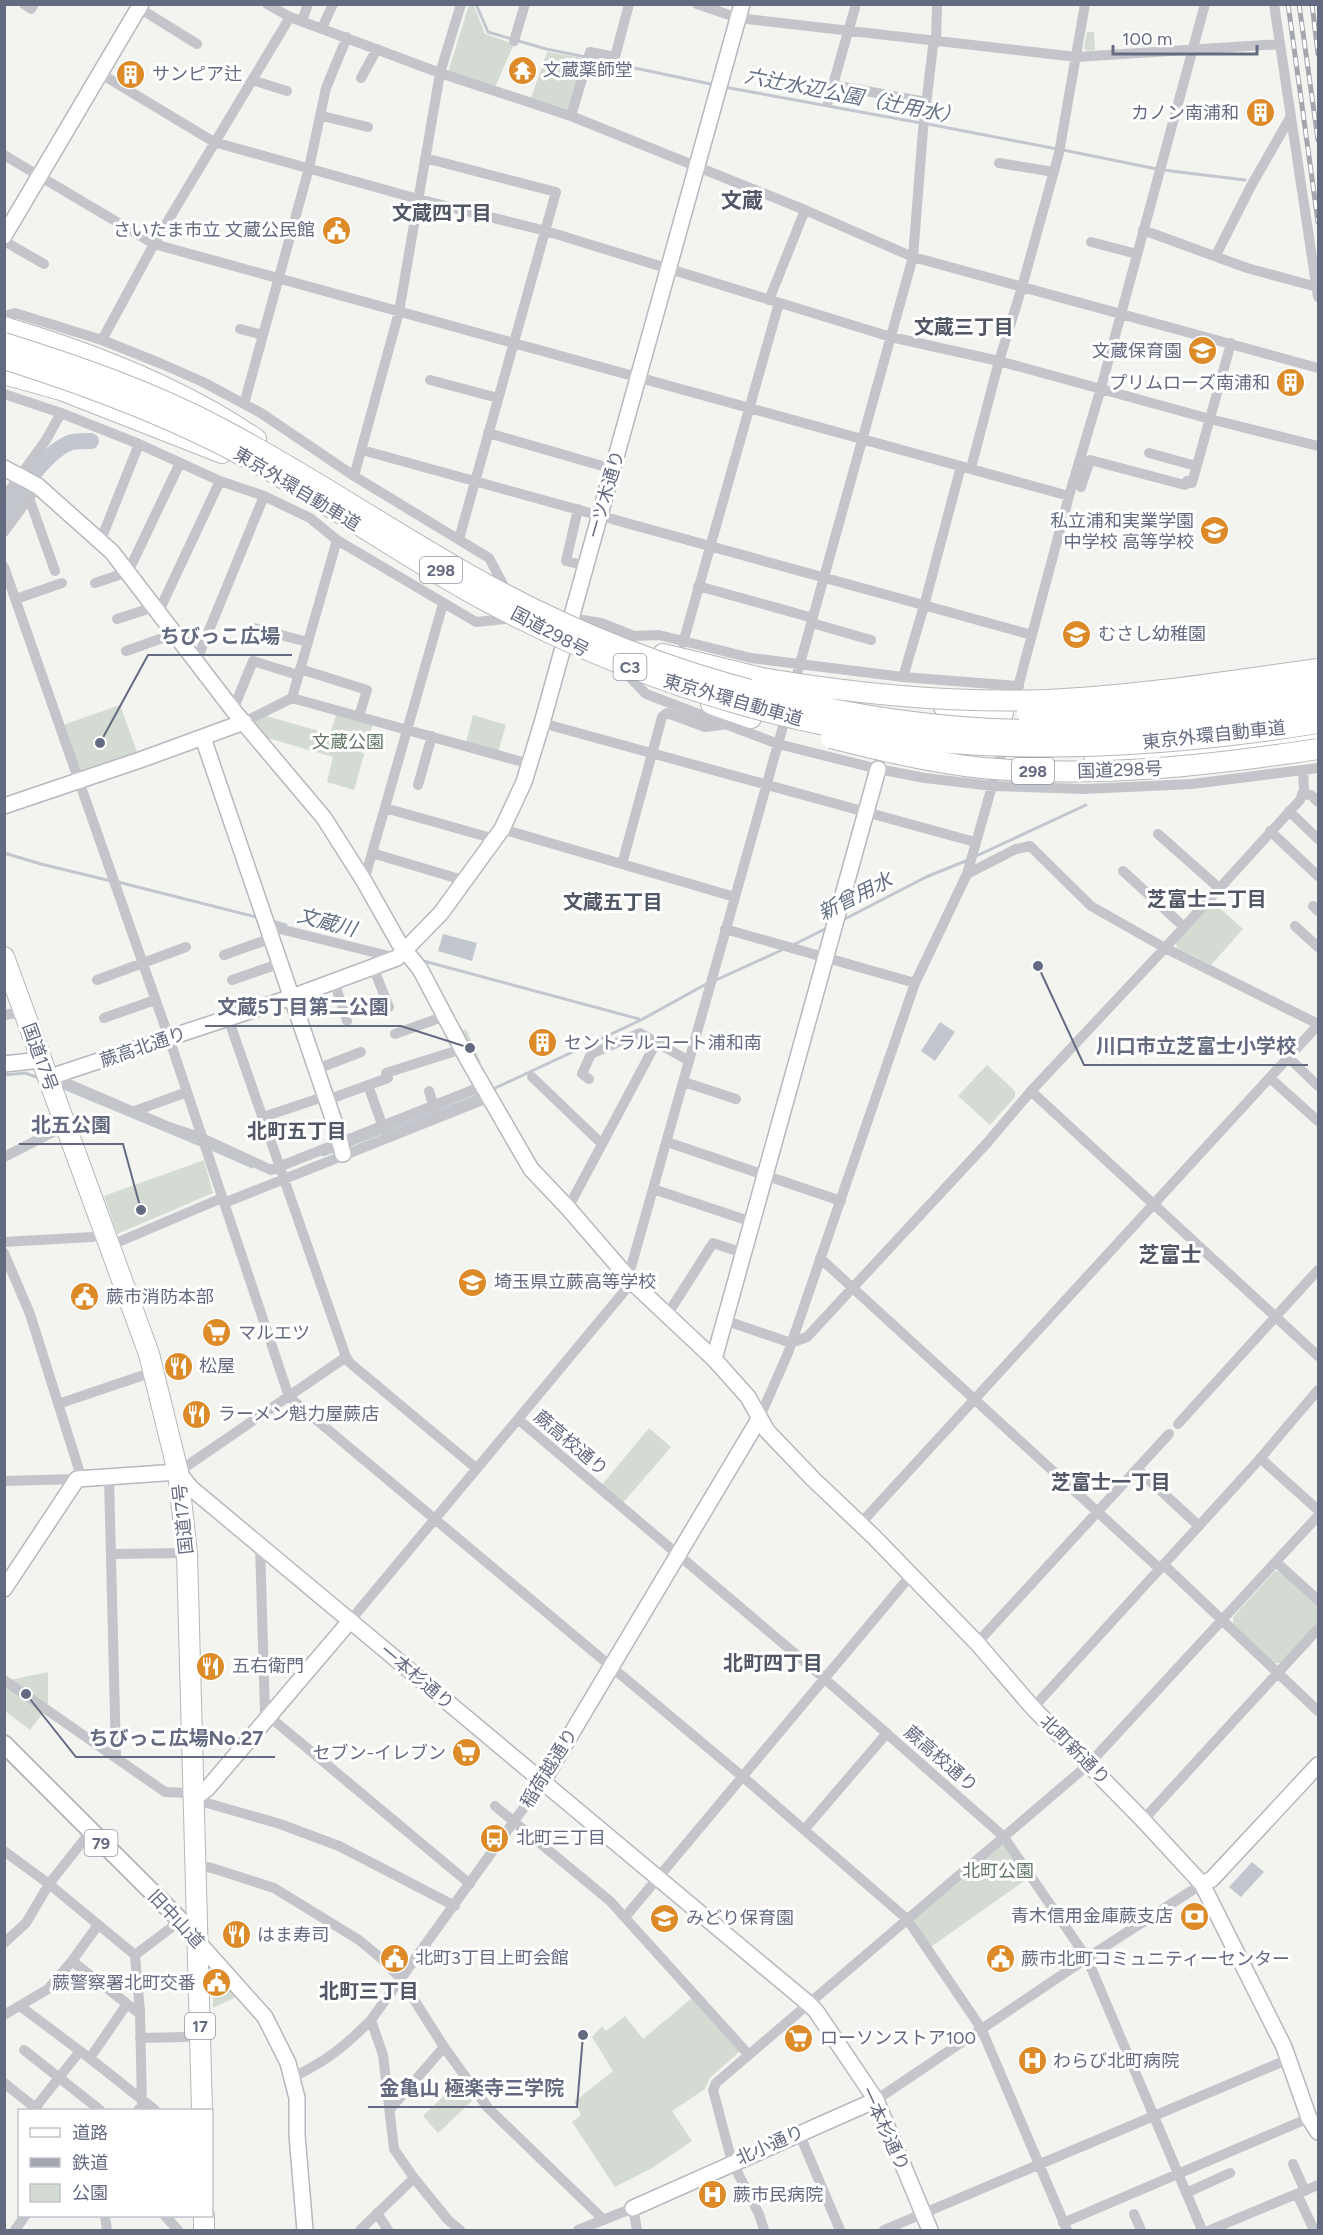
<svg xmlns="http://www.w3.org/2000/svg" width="1323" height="2235" font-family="Figtree,'Noto Sans JP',sans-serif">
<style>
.green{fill:#d3dbd2}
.water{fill:#c2c7cf}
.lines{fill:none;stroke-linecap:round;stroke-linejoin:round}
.stream{stroke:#c2c7cf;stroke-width:3}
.river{stroke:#c2c7cf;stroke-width:16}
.secondary-casing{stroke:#b6b8be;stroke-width:18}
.primary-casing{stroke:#b7b8bd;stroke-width:20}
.highway-casing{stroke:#b6b7bb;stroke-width:22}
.street{stroke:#c4c5ca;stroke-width:10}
.secondary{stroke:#fff;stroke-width:15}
.primary{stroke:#fff;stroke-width:16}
.highway{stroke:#fff;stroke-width:20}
.rail-casing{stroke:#a4a6ae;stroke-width:5}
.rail{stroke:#fff;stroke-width:3;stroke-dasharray:9;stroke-linecap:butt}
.highway-bridge-casing{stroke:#b6b7bb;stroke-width:22;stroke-linecap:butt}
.highway-bridge{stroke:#fff;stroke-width:20}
.labels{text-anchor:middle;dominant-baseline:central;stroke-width:6;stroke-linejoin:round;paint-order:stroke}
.shield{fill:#fff;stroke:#9297a6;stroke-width:1.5}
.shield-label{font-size:16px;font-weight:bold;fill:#646b80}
.poi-label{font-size:18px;fill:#646b80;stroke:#fff;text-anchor:start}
.street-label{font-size:18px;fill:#646b80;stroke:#fff}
.park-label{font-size:18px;fill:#637865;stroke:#fff}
.water-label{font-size:20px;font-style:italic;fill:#657285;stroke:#fff}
.neighbourhood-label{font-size:20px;font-weight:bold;fill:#525766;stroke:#fff}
.quarter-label{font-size:21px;font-weight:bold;fill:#525766;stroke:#fff}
.leader{fill:none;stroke:#646b80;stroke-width:2}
.callout-dot{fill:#646b80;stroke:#fff;stroke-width:2}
.callout-label{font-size:20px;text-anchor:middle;font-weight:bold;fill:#646b80;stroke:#fff;stroke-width:6;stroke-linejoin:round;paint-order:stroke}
</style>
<rect width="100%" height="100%" fill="#f3f4f0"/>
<path class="green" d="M469,5L474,6L485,34L514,44L495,87L448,72Z
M1087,32H1094L1095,50L1087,51L1084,48Z
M547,52L588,59L570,110L531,98Z
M120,705L140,760L80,782L60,726Z
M337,712L373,723L354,790L327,782L333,757L264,737L253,725L255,722L266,716L330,734Z
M473,715L506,725L497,755L465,746Z
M1213,902L1243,929L1211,965L1177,948L1176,941Z
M466,1029L481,1063L475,1066L458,1033Z
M987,1065L1015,1091V1097L990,1125L958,1096Z
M204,1160L213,1193L117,1234L104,1196Z
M649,1428L671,1447L622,1504L601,1486Z
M1275,1571L1284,1572L1318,1603V1623L1283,1663H1274L1233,1625V1617Z
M48,1672V1706L30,1730L5,1711V1681Z
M1003,1836L1031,1876L928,1949L907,1919Z
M1067,1946L1074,1956L1056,1968L1049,1958Z
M230,1985L236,1997L213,2008V1993Z
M692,1998L740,2051L710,2078L705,2089L672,2111L692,2141L652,2168L615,2187L572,2122L581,2115L574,2102L613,2071L592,2037L602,2026L606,2031L625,2016L643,2039Z
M462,2078L476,2097L438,2133L423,2116Z"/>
<path class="water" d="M443,934L477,943L472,961L438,951Z
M940,1022L955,1032L935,1061L921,1051Z
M1252,1862L1264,1872L1241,1897L1229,1887Z"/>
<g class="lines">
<path class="stream" d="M476,4L488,32L546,49L586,57
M592,59L715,85
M724,87L921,123
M928,124L1057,149
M1063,150L1157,169
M1163,170L1245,180
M4,853L41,864L111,881
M974,857L1086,805
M118,882L260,918
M272,921L286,925
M841,921L926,877L968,860
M793,945L827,928
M420,960L639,1019
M714,981L784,949
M4,1075L25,1073L39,1078
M59,1086L203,1146
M491,1090L641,1020L708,983
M387,1131L482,1094
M345,1147L381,1133
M209,1148L252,1167
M323,1155L336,1150"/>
<path class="river" d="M4,517C20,494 44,451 72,442C77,441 85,441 91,441"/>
<defs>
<path id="secondary" d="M4,236L141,4
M4,468L38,486L112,552L233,710L324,818L364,881L399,943L420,969L468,1060L531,1169L568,1208L632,1282L714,1359L748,1397L767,1431L813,1479L874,1537L977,1643L1033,1708L1143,1820L1202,1884L1284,2047L1309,2118L1318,2132
M203,738L336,1127L343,1154
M4,806L140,760L244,722
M4,1064L41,1060
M48,1075H56L292,997L397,958L441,913L502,829L524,782L542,723L742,4
M714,1359L878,769
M4,1589L77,1479L178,1472L191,1488L809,2004L816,2011L876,2100L930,2230
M543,1781L759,1419
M193,1799L207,1789L350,1621
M1202,1884L1212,1879L1318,1765
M198,1942L265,2017L288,2063L297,2098V2135L305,2230
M633,2208L876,2100"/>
<path id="primary" d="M4,1744L184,1924L198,1942"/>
<path id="highway" d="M4,327C92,353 180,387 256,439
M4,374L61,390L222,453
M663,654L762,678
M711,704L751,718
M944,707L1003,713
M1094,761L1226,749L1318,731
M4,957L149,1354L178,1472L187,1553L202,2110
M204,2216V2230"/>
</defs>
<use href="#secondary" class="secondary-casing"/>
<use href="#primary" class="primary-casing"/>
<use href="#highway" class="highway-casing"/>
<path class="street" d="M24,4L31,9L34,4
M267,4L290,17L440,73L571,116L805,210L913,257L1318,368
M697,4L738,18L1076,57L1280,44
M1274,4L1318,297
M139,8L197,44
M302,21L308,4
M322,28L333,4
M514,41L525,4
M101,74L214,142L418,199L546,231L891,337L999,361L1210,419L1318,446
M361,78L377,49
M252,80L287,91
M833,85L926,102
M828,102L856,4
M322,116L368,127
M571,116L590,52L615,57L629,4
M4,155L154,244L1069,496
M425,158L556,192L459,539
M999,163L1054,172
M1143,230L1247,268L1317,287
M4,241L44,264
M1091,242L1137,254
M1216,255L1251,186L1291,116
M769,300L805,210
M4,316L15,313L102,340L162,364L203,382L261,413L354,476L489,558L504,586
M240,329L263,335
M102,340L154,244L290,17
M430,380L498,398
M4,394L61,413L139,444L220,481L264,496L310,518L337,540L476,622L515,618
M244,404L309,168L326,88L347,37
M488,433L613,469
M362,450L1032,635
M1149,453L1196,466
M971,468L999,361L1022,287L1059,153L1085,4
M354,476L399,312L440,73L461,4
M1081,487L1090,460L1185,485L1187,481L1192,483L1231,343
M4,498L46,440L61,413
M29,498L55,571
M578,509L566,561L586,566
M4,532L32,494
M100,542L139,444
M4,567L169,1038L289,1397L743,1777L907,1919L981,2028L1067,2230
M95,583L128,572L180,463
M698,586L813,618
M16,599L62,583
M158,613L220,481
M571,618L601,623L634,636L659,635L751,658L903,677L1019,686
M117,619L154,607
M812,623L871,640
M254,628L308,642
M683,643L779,303
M126,651L174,634
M196,662L264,496
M621,668L646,694L778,744L878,769L925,778L993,786L1085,789L1192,784L1318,768
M300,669L367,690L359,716
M903,677L924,606L961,466
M794,685L913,257L923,130L933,46L936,41L937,4
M292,698L530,764
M1014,702L1069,496L1101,388L1205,4
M233,710L253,661L298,675
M244,722L292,698L337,540
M542,723L975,842
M418,785L432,736
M1302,794L1311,795L1318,802
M385,808L495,839
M1289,811L1318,839
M502,829L735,897
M1270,831L1318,876
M1158,834L1219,888
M372,853L466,881
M622,864L662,717L667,713L705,727L722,725
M1123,871L1184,927
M967,874L1016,849L1030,846L1091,906L1165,948L1318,1024
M364,881L443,604
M1313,906L1318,911
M268,926L397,958
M1295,926L1318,947
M725,929L915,983
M224,955L272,938
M373,967L389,1007
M97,980L186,947
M232,980L281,963
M334,981L347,1021
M4,1015L24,1012
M104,1018L155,1000
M228,1018L346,1357L350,1363L477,1469
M395,1034L445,1016
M1289,1058L1318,1086
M317,1069L361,1052
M386,1073L462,1049
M48,1075L169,1127L202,1138L271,1170L483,1086
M532,1077L602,1144
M1270,1078L1318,1121
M589,1079L582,1074L591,1054L640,1033L689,1061
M684,1082L736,1099
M368,1085L385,1133
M429,1091L435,1111
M1031,1091L1318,1356
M327,1100L388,1078
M132,1112L187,1092
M263,1117L326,1096
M667,1142L841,1201
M4,1157L65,1126
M653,1189L752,1222
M224,1203L490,1097
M568,1208L657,1041
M4,1242L92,1237L104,1233
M109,1246L222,1198
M4,1253L30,1314L80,1473L77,1479L4,1481
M820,1258L1160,1569
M628,1278L787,712
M667,1315L713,1243L743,1253
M724,1320L791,1343L807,1337L987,1143L1031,1091L1165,948L1300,800L1304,790L1303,771
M58,1404L153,1372
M759,1419L788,1353L915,983L967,874L1004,744
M519,1420L825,1679L1003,1836L1087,1958L1202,2230
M1178,1424L1318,1270
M1260,1458L1318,1510
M1137,1469L1199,1526
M178,1472L346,1357
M109,1477L116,1756
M861,1523L1318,1025
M260,1545L265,1713L470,1884
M111,1554L187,1553
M1276,1562L1318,1600
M1164,1565L1318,1711
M350,1621L632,1282
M977,1643L1169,1434
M4,1680L165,1792L185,1793L193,1799L280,1824L339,1846L455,1906
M1033,1708L1258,1461L1318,1390
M495,1806L610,1901L749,2055
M1143,1820L1318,1629
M804,1830L887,1733
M4,1851L49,1884L90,1832
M195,1865L212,1868L274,1888L359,1940L382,1959L401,1979L444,2047L488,2108L604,2220
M626,1916L911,1575
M4,1943L26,1923L49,1884L135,1955L172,1927L178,1918
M135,1955L140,2011L142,2106L138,2110
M72,1961L140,2014
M20,2006L92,2060L155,2110
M4,2015L48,1989L72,1961L98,1925
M371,2020L383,2055L394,2149L414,2178L448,2220L460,2230
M140,2038L186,2037
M24,2050L100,2110
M90,2058L127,2004
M293,2077C327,2061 345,2046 371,2020L543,1781
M4,2083L38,2110
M876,2100L1087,1958L1202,1884
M35,2108L80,2051
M391,2108L444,2047
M799,2133L840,2230
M1293,2164L1305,2191
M1186,2193L1230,2173
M1297,2194L1314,2230
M377,2213L388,2230
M1134,2214L1141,2230
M105,2216L107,2230
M165,2216L178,2230
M1063,2223L1309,2118
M15,2230L25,2216
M360,2230L414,2178
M578,2230L633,2208L637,2230
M764,2230L759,2214L732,2162L713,2090L716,2083L1089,1764L1318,1516
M884,2230L1289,2059
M1210,2230L1318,2185"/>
<use href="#secondary" class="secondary"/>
<use href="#primary" class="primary"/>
<use href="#highway" class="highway"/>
<defs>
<path id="rail" d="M1288,4L1318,222
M1299,4L1318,140
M1312,4L1318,54"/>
</defs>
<use href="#rail" class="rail-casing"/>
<use href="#rail" class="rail"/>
<defs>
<path id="highway-bridge" d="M4,343C78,366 152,392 220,428C314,477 400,538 493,588C665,681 871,734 1067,730C1151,728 1235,717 1318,705
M4,359C90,386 173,417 251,460C331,504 406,558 486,601C647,687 827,742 1010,746C1113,749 1217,739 1318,723
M762,678C856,694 952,703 1047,700C1138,696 1229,681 1318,669
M1027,713L1127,712L1179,706L1318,685
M831,738C880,750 932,763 983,768C1096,778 1207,766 1318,749"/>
</defs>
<use href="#highway-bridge" class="highway-bridge-casing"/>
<use href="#highway-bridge" class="highway-bridge"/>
</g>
<defs>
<symbol id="temple-disc" viewBox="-11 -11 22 22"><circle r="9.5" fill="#dc8b28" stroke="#fff"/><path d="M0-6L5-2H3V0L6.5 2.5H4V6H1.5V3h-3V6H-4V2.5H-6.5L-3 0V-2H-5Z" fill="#fff"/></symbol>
<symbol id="building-disc" viewBox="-11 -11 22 22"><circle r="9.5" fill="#dc8b28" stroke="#fff"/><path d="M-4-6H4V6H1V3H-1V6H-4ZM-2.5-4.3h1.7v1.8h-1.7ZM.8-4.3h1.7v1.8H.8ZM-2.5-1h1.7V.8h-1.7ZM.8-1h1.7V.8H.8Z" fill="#fff"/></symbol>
<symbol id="civic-disc" viewBox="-11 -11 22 22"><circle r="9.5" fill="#dc8b28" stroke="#fff"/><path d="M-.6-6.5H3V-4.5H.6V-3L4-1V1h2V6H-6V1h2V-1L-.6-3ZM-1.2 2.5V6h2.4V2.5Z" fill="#fff"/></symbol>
<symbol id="school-disc" viewBox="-11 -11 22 22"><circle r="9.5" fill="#dc8b28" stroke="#fff"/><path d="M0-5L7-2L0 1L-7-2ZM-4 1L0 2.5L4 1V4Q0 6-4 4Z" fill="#fff"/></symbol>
<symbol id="supermarket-disc" viewBox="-11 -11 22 22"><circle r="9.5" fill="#dc8b28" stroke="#fff"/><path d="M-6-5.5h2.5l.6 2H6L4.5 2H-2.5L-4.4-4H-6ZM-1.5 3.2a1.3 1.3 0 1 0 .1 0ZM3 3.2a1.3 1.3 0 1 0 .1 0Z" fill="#fff"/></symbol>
<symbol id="restaurant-disc" viewBox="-11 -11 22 22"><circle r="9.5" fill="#dc8b28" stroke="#fff"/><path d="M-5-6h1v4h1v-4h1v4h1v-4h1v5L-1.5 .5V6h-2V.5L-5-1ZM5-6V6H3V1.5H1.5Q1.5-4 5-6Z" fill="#fff"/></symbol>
<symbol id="bus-disc" viewBox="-11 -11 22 22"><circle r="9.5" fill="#dc8b28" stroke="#fff"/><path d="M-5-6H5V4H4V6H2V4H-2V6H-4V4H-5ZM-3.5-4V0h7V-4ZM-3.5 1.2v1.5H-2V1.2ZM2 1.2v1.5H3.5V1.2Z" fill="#fff"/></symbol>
<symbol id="bank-disc" viewBox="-11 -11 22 22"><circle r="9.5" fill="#dc8b28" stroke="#fff"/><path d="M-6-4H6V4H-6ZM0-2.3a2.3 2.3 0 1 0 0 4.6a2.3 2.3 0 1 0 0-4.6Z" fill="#fff"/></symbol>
<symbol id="hospital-disc" viewBox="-11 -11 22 22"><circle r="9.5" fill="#dc8b28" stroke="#fff"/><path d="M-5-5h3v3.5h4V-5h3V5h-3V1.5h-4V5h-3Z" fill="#fff"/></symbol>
</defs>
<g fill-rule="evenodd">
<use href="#temple-disc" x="506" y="54" width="33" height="33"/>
<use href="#building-disc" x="114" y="58" width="33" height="33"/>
<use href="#building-disc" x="1244" y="96" width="33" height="33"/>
<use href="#civic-disc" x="320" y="214" width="33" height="33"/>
<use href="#school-disc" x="1186" y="334" width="33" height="33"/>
<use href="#building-disc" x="1274" y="366" width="33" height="33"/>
<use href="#school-disc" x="1198" y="514" width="33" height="33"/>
<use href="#school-disc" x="1060" y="618" width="33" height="33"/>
<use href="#building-disc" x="526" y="1026" width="33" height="33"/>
<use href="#school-disc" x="456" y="1266" width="33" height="33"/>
<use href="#civic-disc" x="68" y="1280" width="33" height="33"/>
<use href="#supermarket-disc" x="200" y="1316" width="33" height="33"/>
<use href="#restaurant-disc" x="162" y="1350" width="33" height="33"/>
<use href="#restaurant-disc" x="180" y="1398" width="33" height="33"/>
<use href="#restaurant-disc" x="194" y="1650" width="33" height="33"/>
<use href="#supermarket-disc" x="450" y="1736" width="33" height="33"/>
<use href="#bus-disc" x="478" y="1822" width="33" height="33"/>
<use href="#bank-disc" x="1178" y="1900" width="33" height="33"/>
<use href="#school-disc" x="648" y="1902" width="33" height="33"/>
<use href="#restaurant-disc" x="220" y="1918" width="33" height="33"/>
<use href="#civic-disc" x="378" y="1942" width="33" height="33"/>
<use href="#civic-disc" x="984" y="1942" width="33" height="33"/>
<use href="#civic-disc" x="200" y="1966" width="33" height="33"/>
<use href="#supermarket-disc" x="782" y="2022" width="33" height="33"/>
<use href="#hospital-disc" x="1016" y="2044" width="33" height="33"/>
<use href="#hospital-disc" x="696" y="2178" width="33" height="33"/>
</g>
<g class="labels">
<g class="shield">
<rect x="420" y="557" width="42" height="26" rx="4.5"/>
<rect x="613.5" y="654" width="33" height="26" rx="4.5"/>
<rect x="1012" y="758" width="42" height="26" rx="4.5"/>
<rect x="84.5" y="1830" width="33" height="26" rx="4.5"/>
<rect x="185" y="2013" width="30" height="26" rx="4.5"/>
</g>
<g class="shield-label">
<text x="441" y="570">298</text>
<text x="630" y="667">C3</text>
<text x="1033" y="771">298</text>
<text x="101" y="1843">79</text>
<text x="200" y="2026">17</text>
</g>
<g class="poi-label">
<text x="543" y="70">文蔵薬師堂</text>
<text x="152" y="74">サンピア辻</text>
<text x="1239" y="113" text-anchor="end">カノン南浦和</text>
<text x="315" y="230" text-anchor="end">さいたま市立 文蔵公民館</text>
<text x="1182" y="351" text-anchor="end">文蔵保育園</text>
<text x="1270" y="383" text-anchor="end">プリムローズ南浦和</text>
<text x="1194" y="521" text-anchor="end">私立浦和実業学園<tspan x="1194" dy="21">中学校 高等学校</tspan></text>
<text x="1098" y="634">むさし幼稚園</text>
<text x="564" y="1043">セントラルコート浦和南</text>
<text x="494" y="1282">埼玉県立蕨高等学校</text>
<text x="106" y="1297">蕨市消防本部</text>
<text x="238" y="1333">マルエツ</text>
<text x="199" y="1366">松屋</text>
<text x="218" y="1414">ラーメン魁力屋蕨店</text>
<text x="232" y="1666">五右衛門</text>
<text x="446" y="1753" text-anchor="end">セブン-イレブン</text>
<text x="516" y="1838">北町三丁目</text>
<text x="1173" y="1916" text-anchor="end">青木信用金庫蕨支店</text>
<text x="686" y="1918">みどり保育園</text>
<text x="257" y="1935">はま寿司</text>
<text x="415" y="1958">北町3丁目上町会館</text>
<text x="1021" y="1959">蕨市北町コミュニティーセンター</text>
<text x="196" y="1983" text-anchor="end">蕨警察署北町交番</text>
<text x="820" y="2038">ローソンストア100</text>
<text x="1053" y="2061">わらび北町病院</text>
<text x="733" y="2195">蕨市民病院</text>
</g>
<g class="street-label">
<text transform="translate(297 489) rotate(31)">東京外環自動車道</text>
<text transform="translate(606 494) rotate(-74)">一ツ木通り</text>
<text transform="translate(550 632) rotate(28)">国道298号</text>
<text transform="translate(733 700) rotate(16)">東京外環自動車道</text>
<text transform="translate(1214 735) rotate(-6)">東京外環自動車道</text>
<text transform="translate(1120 770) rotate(-2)">国道298号</text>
<text transform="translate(143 1047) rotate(-19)">蕨高北通り</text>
<text transform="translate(40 1057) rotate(70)">国道17号</text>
<text transform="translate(571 1443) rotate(40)">蕨高校通り</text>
<text transform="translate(183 1519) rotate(-96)">国道17号</text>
<text transform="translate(417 1677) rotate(40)">一本杉通り</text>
<text transform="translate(1075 1750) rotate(45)">北町新通り</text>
<text transform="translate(941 1759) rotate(41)">蕨高校通り</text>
<text transform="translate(549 1768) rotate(-58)">稲荷越通り</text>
<text transform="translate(176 1919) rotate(47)">旧中山道</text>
<text transform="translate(885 2129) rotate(65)">一本杉通り</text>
<text transform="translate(770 2145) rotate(-24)">北小通り</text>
</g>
<g class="park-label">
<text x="348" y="742">文蔵公園</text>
<text x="998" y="1871">北町公園</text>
</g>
<g class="water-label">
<text transform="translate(853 96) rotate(11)">六辻水辺公園（辻用水）</text>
<text transform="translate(855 896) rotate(-27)">新曾用水</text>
<text transform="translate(327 922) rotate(15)">文蔵川</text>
</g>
<g class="neighbourhood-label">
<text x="442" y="213">文蔵四丁目</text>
<text x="964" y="327">文蔵三丁目</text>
<text x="1207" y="899">芝富士二丁目</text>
<text x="613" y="902">文蔵五丁目</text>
<text x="297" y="1131">北町五丁目</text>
<text x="1111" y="1482">芝富士一丁目</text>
<text x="773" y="1663">北町四丁目</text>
<text x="369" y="1991">北町三丁目</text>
</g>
<g class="quarter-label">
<text x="742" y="200">文蔵</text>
<text x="1170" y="1254">芝富士</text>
</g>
</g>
<path class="leader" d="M100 743L148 655H292M470 1048L401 1026H205M1038 966L1084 1065H1308M141 1210L123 1144H19M26 1694L76 1757H275M583 2035L577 2107H368"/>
<g class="callout-dot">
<circle cx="100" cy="743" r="6"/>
<circle cx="470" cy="1048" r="6"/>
<circle cx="1038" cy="966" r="6"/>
<circle cx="141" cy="1210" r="6"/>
<circle cx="26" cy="1694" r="6"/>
<circle cx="583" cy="2035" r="6"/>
</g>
<g class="callout-label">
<text x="220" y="643">ちびっこ広場</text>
<text x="303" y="1014">文蔵5丁目第二公園</text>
<text x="1196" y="1053">川口市立芝富士小学校</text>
<text x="71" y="1132">北五公園</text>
<text x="176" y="1745">ちびっこ広場No.27</text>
<text x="472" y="2095">金亀山 極楽寺三学院</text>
</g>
<rect width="1323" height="2235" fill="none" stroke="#646b80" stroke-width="12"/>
<rect x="18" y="2109" width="195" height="108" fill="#ffffff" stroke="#c1c4cc" stroke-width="1.5"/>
<rect x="30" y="2128" width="30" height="9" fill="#ffffff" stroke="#c1c4cc" stroke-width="1.5"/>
<text x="72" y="2139" font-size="18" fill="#646b80">道路</text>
<rect x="30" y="2158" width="30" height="9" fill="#a4a6ae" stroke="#c1c4cc" stroke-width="1.5"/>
<text x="72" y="2169" font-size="18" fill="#646b80">鉄道</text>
<rect x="30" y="2184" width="30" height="18" fill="#d3dbd2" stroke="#c1c4cc" stroke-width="1.5"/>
<text x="72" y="2199" font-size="18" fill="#646b80">公園</text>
<path d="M1113 45v9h144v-9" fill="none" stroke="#646b80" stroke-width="3"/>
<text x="1122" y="45" font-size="18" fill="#646b80" stroke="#ffffff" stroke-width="4.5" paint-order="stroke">100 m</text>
</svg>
